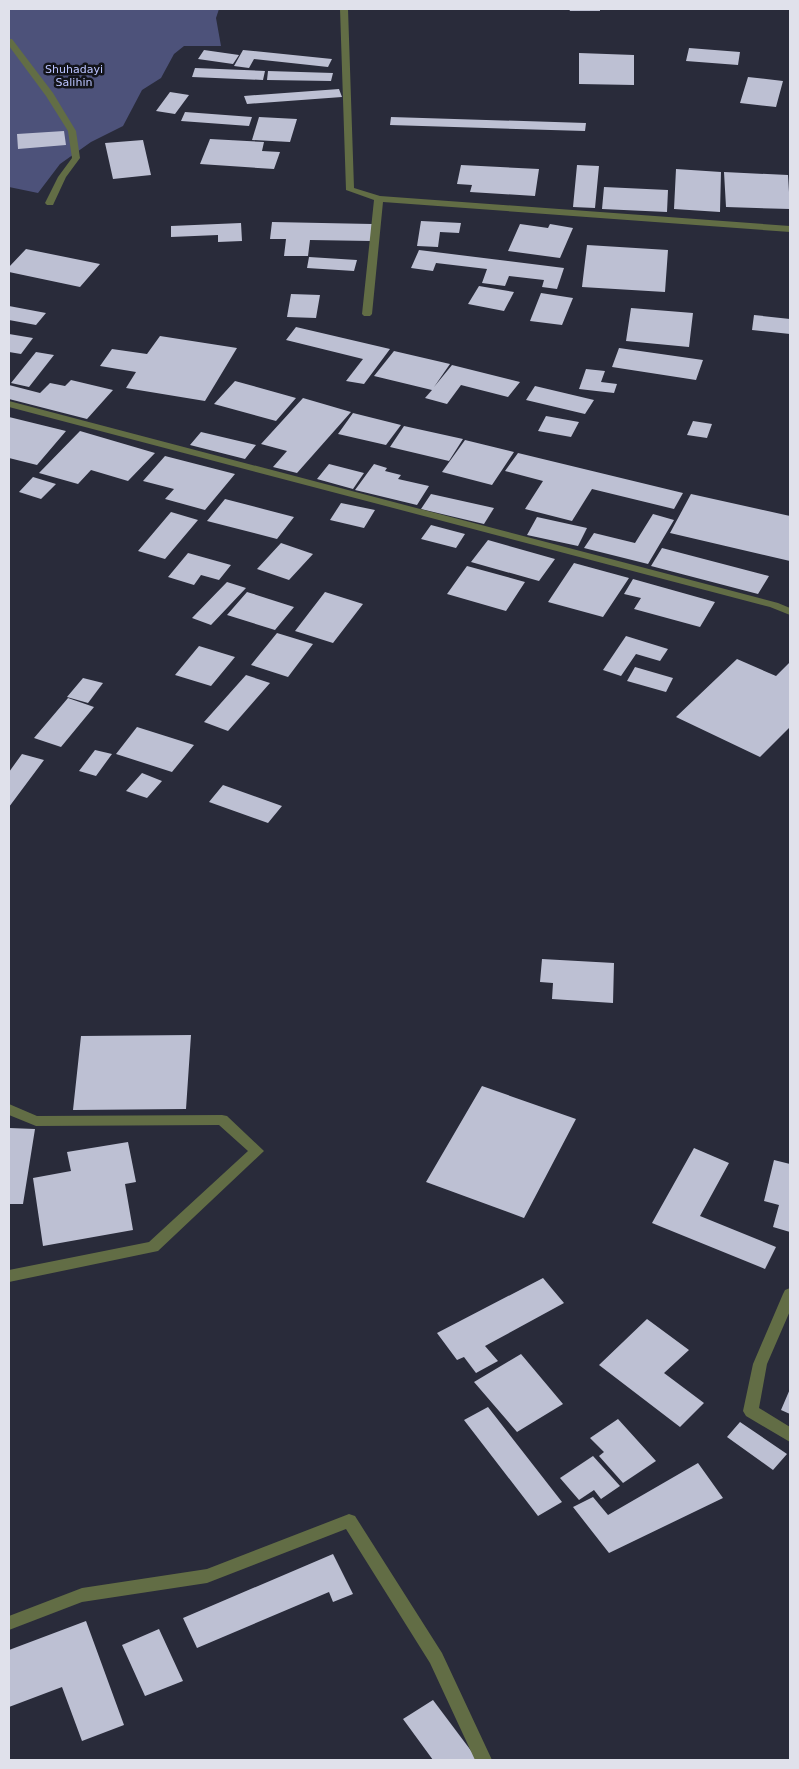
<svg xmlns="http://www.w3.org/2000/svg" width="799" height="1769" font-family="'DejaVu Sans',sans-serif">
<style>
.green{fill:#4d527a}
.building{fill:#bdc0d3}
.lines{fill:none;stroke-linecap:round;stroke-linejoin:round}
.service{fill:#626d45;fill-rule:evenodd}
.minor{fill:#626d45;fill-rule:evenodd}
.labels{text-anchor:middle;dominant-baseline:central;stroke-width:5;stroke-linejoin:round;paint-order:stroke}
.far-park-label{font-size:11px;fill:#bbc4ff;stroke:#13141a}
</style>
<rect width="100%" height="100%" fill="#292b3a"/>
<path class="green" d="M9,9H219L216,18L221,46H184L174,54L161,78L142,90L123,126L91,142L60,164L38,193L9,187Z"/>
<path class="building" d="M569,9H600V11H570Z
M689,48L740,52L738,65L686,61Z
M204,50L239,55L233,64L198,59Z
M243,50L332,59L328,67L254,59L249,68L234,66Z
M579,53L634,55V85L579,84Z
M195,68L265,71L263,80L192,77Z
M268,71L333,73L331,81L267,80Z
M748,77L783,81L776,107L740,103Z
M339,89L342,97L247,104L244,96Z
M170,92L189,95L175,114L156,111Z
M185,112L252,117L249,126L181,121Z
M259,117L297,119L290,142L252,140Z
M391,117L586,123L585,131L390,125Z
M64,131L66,145L18,149L17,134Z
M210,139L264,142L262,151L280,152L274,169L200,164Z
M143,140L151,175L113,179L105,143Z
M461,165L539,169L535,196L470,192L472,185L457,184Z
M577,165L599,166L595,208L573,207Z
M676,169L721,172L720,212L674,209Z
M724,172L788,175L790,209L726,207Z
M604,187L668,190L667,212L602,209Z
M421,221L461,223L459,233L440,232L438,247L417,246Z
M272,222L372,224L371,241L310,240L308,256H284L286,239H270Z
M241,223L242,241L218,242V235L171,237V226Z
M520,224L548,228L550,224L573,228L560,258L508,251Z
M587,245L668,250L665,292L582,287Z
M26,249L100,264L80,287L9,272V267Z
M419,250L564,268L557,289L542,287L544,280L509,276L505,286L482,283L487,269L436,263L433,271L411,268Z
M309,257L357,260L354,271L307,268Z
M479,286L514,292L504,311L468,304Z
M541,293L573,298L562,325L530,321Z
M291,294L320,295L316,318L287,317Z
M9,306L46,313L36,325L9,320Z
M631,308L693,313L689,347L626,341Z
M754,315L790,319V334L752,330Z
M296,327L390,349L364,384L346,381L363,359L286,340Z
M9,334L33,338L21,354L9,352Z
M160,336L237,348L205,401L126,388L136,372L100,366L112,349L147,354Z
M619,348L703,360L696,380L612,367Z
M394,351L450,364L434,387L452,365L520,382L508,397L461,385L447,404L425,398L432,390L374,376Z
M36,352L54,355L29,387L11,383Z
M586,369L605,371L601,382L617,384L614,393L579,389Z
M71,380L113,390L87,419L9,399V385L40,393L50,383L65,386Z
M235,381L296,398L276,421L214,404Z
M535,386L594,400L585,414L526,400Z
M303,398L351,412L297,473L273,467L287,451L261,444Z
M353,413L401,425L386,445L338,434Z
M546,416L579,422L571,437L538,431Z
M9,417L66,431L37,465L9,458Z
M693,421L712,424L707,438L687,435Z
M404,426L463,439L449,461L390,447Z
M80,431L155,453L128,481L91,470L78,484L39,473Z
M201,432L256,445L245,459L190,445Z
M465,440L514,452L492,485L442,472Z
M518,453L683,493L674,509L592,489L572,521L525,509L543,481L505,471Z
M165,456L235,474L205,510L165,499L174,489L143,481Z
M329,464L364,473L353,489L317,479Z
M374,464L387,468L385,471L401,475L398,479L429,486L417,505L355,490Z
M33,477L56,484L41,499L19,492Z
M431,494L494,508L484,524L421,509Z
M691,494L790,516V561L670,533Z
M225,499L294,517L277,539L207,521Z
M341,503L375,510L364,528L330,520Z
M171,512L198,520L165,559L138,551Z
M653,514L674,520L648,564L584,548L594,533L635,543Z
M537,517L587,528L578,546L527,535Z
M431,525L465,534L456,548L421,539Z
M488,540L555,559L539,581L471,562Z
M281,543L313,554L289,580L257,569Z
M662,548L769,576L758,594L651,566Z
M188,553L231,565L219,580L201,575L194,585L168,577Z
M574,563L629,578L603,617L548,602Z
M467,566L525,582L506,611L447,594Z
M633,579L715,602L700,627L634,609L641,598L624,594Z
M227,582L246,588L211,625L192,618Z
M247,592L294,607L275,630L227,615Z
M325,592L363,604L333,643L295,631Z
M277,633L313,644L288,677L251,665Z
M626,636L668,649L660,661L636,654L621,676L603,670Z
M199,646L235,657L211,686L175,675Z
M737,659L776,676L790,662V727L760,757L676,717Z
M635,667L673,678L666,692L627,681Z
M246,675L270,683L228,731L204,722Z
M83,678L103,683L88,703L67,697Z
M68,698L94,707L61,747L34,738Z
M137,727L194,745L172,772L116,754Z
M95,750L112,754L96,776L79,771Z
M22,754L44,760L9,807V772Z
M142,773L162,781L147,798L126,791Z
M223,785L282,806L268,823L209,802Z
M542,959L614,963L613,1003L552,999L553,983L540,982Z
M191,1035L186,1109L73,1110L81,1036Z
M482,1086L576,1119L524,1218L426,1182Z
M9,1128L35,1129L23,1204H9Z
M128,1142L136,1182L125,1184L133,1230L43,1246L33,1178L71,1171L67,1152Z
M694,1148L729,1163L700,1216L776,1247L765,1269L652,1223Z
M774,1160L790,1164V1232L773,1227L779,1205L764,1201Z
M543,1278L564,1303L485,1346L498,1361L476,1373L464,1357L457,1360L437,1333Z
M647,1319L689,1350L664,1373L704,1403L680,1427L599,1365Z
M521,1354L563,1404L517,1432L474,1382Z
M790,1389V1414L781,1410Z
M488,1407L562,1502L538,1516L464,1420Z
M618,1419L656,1461L623,1483L599,1456L604,1452L590,1438Z
M740,1422L787,1454L773,1470L727,1437Z
M593,1456L620,1486L601,1499L594,1490L579,1500L560,1478Z
M698,1463L723,1498L609,1553L573,1507L593,1497L608,1515Z
M333,1554L353,1594L333,1602L329,1592L197,1648L183,1618Z
M86,1621L124,1725L82,1741L62,1687L9,1707V1650Z
M159,1629L183,1681L145,1696L122,1645Z
M433,1700L478,1760H433L403,1719Z"/>
<g class="lines">
<path class="service" d="M9,39H12L53,93L76,131L80,158L66,177L53,205H47L45,203L58,177L72,158L68,131L46,96L9,46Z"/>
<path class="minor" d="M340,9H348L354,188L380,196L790,226V232L383,202L372,314L370,316H364L362,314L374,200L346,190Z
M9,401L778,603L790,608V615L770,607L9,407Z
M9,1104L37,1116L222,1115L227,1116L264,1151L158,1251L9,1282V1270L149,1242L248,1151L219,1125L36,1126L9,1115Z
M790,1288V1311L767,1364L759,1408L790,1427V1442L746,1416L743,1411L753,1364L783,1294L785,1290Z
M349,1514L355,1516L442,1653L492,1760H475L430,1663L346,1529L207,1583L82,1602L9,1630V1616L82,1588L207,1569Z"/>
</g>
<g class="labels">
<g class="far-park-label">
<text x="74" y="69">Shuhadayi<tspan x="74" dy="13">Salihin</tspan></text>
</g>
</g>
<rect width="799" height="1769" fill="none" stroke="#e0e1eb" stroke-width="20"/>
</svg>
